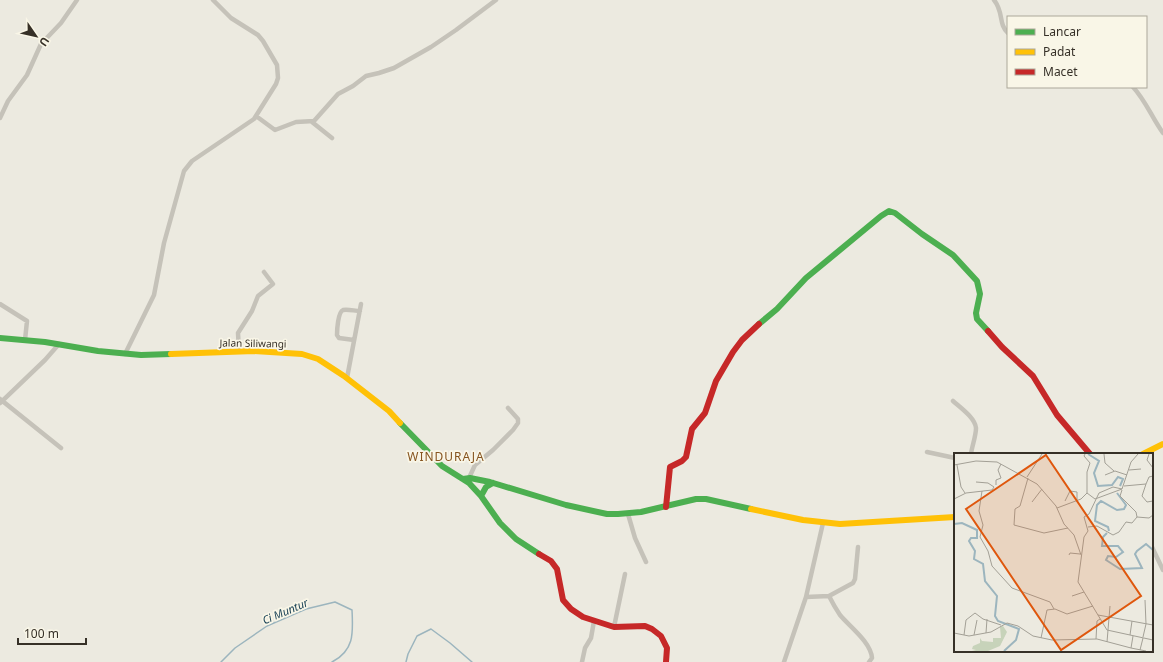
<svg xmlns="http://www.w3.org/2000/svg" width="1163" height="662" font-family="'Noto Sans',sans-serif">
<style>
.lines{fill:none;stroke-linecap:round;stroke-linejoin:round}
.stream{stroke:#9cb5be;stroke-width:1.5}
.street{stroke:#c5c2b9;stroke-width:4.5}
.fast{stroke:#4caf50;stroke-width:6}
.slow{stroke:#ffc107;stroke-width:6}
.jam{stroke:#c62828;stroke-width:6}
.labels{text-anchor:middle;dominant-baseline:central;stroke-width:3.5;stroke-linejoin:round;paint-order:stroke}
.street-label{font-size:10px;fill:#363027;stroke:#f9f6e7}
.water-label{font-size:11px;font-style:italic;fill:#1c4458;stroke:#f9f6e7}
.quarter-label{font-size:12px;letter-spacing:1px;fill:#86541f;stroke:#f9f6e7}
.inset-river{fill:none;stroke:#9cb5be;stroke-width:2}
.inset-road{fill:none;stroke:#a3a096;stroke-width:1}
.view{fill:#df570d;fill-opacity:0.15;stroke:#df570d;stroke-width:2}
.inset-edge{fill:none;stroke:#363027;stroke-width:2}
</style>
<rect width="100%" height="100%" fill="#eceae0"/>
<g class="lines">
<path class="stream" d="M221,662L235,648L267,626L306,609L335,602L352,610C353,632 355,650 332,662
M406,662L408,654L417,636L431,629L450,643L472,662"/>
<path class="street" d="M994,0C1004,12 998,24 1008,33
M1133,87C1146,101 1152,118 1163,133
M256,116L275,130L296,122L314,121L338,94L353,86L366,76L379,73L394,68L431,47L456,30L496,0
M0,118L8,101L27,75L41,44L61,23L77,0
M312,122L332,138
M0,304L27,321L25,340
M354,340L339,338L337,335C337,330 338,312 343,310C348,309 355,311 360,311
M239,351L238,333L252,311L258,296L273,284L264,272
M125,354L154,295L164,243L184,171L192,161L254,119L276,84L278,78L277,65L263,41L258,35L231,18L213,0
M347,378L361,304
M0,399L61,448
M953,401C961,408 975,418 976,428C976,436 972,446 971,454
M0,403L45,360L59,344
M927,452L955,458
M469,478L475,465L493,450L513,430L518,423V419L508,408
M628,514L635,538L646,562
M1152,547L1163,570
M829,596C832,602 836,609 840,615C849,626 871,642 872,658L869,662
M806,597L829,596L853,583L855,579L858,547
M614,627L625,574
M582,662L585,648L591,638L594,621
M784,662L806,597L823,523"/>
<path class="fast" d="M759,324L777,309L806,278L881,216L889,211L895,213L922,234L953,255L977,281L980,294L976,313L977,319L988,331
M0,338L45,342L98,351L141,355L171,354
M400,423L442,466L469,483L481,496L500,523L516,539L539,554
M463,479L470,478L490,482L566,505L607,514H618L641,512L696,499H706L751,509
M481,496L486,487L493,483"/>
<path class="slow" d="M171,354L254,351L302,354L318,359L344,376L389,411L400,423
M1143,454L1163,444
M751,509L803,520L840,524L955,517"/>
<path class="jam" d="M988,331L1002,347L1033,376L1057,415L1090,454
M666,507L670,467L682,461L686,457L692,429L705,413L716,381L733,352L742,340L759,324
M539,554L551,561L557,569L563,600L571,609L583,617L614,627L645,626L652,629L661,636L667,648L666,662"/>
</g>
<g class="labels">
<g class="street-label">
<text transform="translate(253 343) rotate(1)">Jalan Siliwangi</text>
</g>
<g class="water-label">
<text transform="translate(285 611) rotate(-23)">Ci Muntur</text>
</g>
<g class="quarter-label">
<text x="446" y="456">WINDURAJA</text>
</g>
</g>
<g transform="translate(954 453)">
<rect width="199" height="199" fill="#eceae0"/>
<path d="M49,173L53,179L46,193L34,198H18L22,197L18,196L19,193L26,190V185L28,188L39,189V185H47L46,174Z" fill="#c7d3ba"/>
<path class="inset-river" d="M134,1L145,8L140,20L144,33L158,32L164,24L169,26L166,33M0,71L8,70L23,77V85H17L15,88L21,98L20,106L29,111L31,128L43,143L41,163L44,168L65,176L62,187L50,198M155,78L154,74L141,68L143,52L147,48L163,57L170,56L172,52L163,40M153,80L149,84L148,93H164L169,99L162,104L154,103L152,107L166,116L188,115L181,101L183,98L192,91L199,97"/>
<path class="inset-road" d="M131,1L130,3L136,10L133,19V40M150,1L151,10L160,18M195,1L193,7L199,15M0,12L22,8L43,9L83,31L102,53L110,71L120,82L127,102M3,12L7,34L11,40M175,17L187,16M151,22L161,18L173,22M73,24L88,1M74,25L66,53L61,56L60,72L90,80L114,75M192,31L188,43L193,49L199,48M42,32V27L47,25L44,17L47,11M170,33L192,31L195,24L199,23M168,36L159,34L145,40L135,61L130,64L134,78L130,84L124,129L153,177L199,187M168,37L166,43L182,59L183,64M28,38L25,58L29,72L26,84L34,98L38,113L58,135L96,149L100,156M0,46L12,40L38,37L40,34L34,30L22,29M141,46L168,36L177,9L184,1M111,48L116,38L123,39V47M78,49L88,36M103,55L127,46L133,40L141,46M134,74L143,73L159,82L165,79L172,69L178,70L183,64L195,65L199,62M115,102L116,100L126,101M118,143L130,139M191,147L192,171M144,162L199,172M0,180L15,183L37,179L53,170L64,173L79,183L98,187L143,186L177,195M32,180L33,166M10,182L12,167L21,160L29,166L47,172M20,182L23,167M176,182L178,168M179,183L177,195L192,198M189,184L192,171M87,185L93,157L101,156L113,161L139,153M142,186L143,168L146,166M153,189L156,153M186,197L189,185"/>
<path class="view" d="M92,2L187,143L107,197L12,56Z"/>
<rect width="199" height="199" class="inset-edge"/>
</g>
<rect x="1007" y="16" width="140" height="72" fill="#f9f6e7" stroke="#aba79a"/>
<rect x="1015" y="29" width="20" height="6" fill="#4caf50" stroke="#aba79a"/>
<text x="1043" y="36" font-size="12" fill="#363027">Lancar</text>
<rect x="1015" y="49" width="20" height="6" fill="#ffc107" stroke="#aba79a"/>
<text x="1043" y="56" font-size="12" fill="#363027">Padat</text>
<rect x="1015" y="69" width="20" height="6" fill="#c62828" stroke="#aba79a"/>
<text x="1043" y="76" font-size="12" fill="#363027">Macet</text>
<g transform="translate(36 36) rotate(124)" stroke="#f9f6e7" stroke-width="3" paint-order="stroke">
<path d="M0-3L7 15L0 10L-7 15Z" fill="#363027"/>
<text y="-6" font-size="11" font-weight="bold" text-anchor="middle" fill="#363027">U</text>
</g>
<path d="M18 638v6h68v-6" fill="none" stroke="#363027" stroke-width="2"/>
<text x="24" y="638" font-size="12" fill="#363027" stroke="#f9f6e7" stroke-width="3" paint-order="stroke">100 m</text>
</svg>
